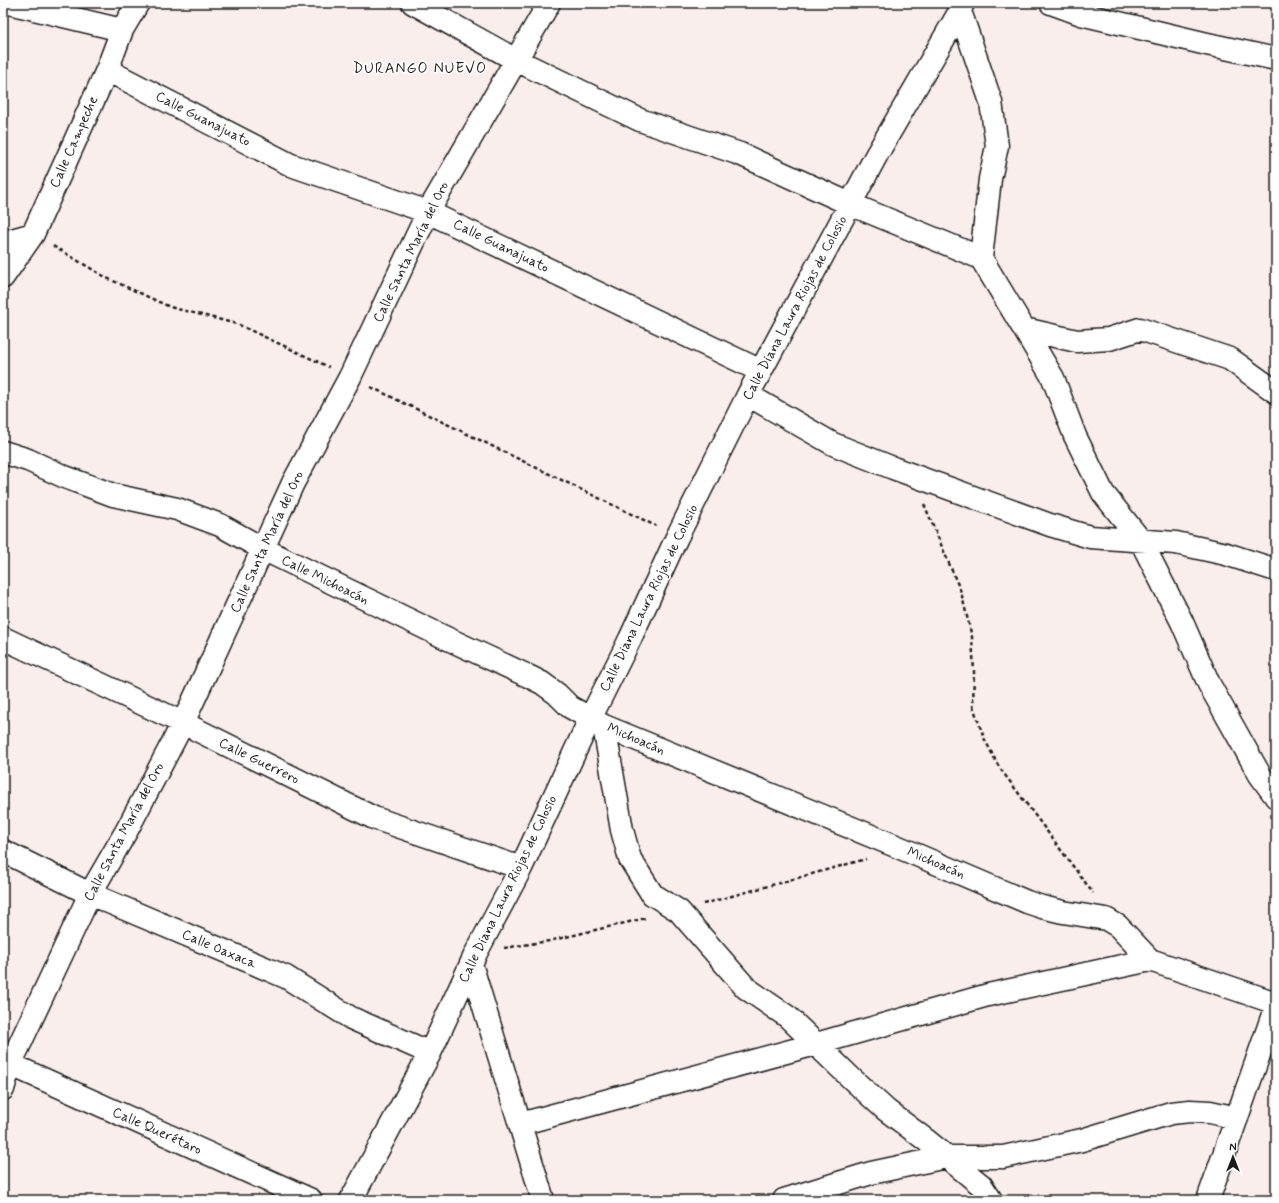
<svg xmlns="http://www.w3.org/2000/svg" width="1279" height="1203" font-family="Mynerve,sans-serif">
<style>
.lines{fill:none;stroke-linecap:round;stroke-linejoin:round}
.minor-casing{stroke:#1c1c1c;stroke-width:25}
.path{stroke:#1c1c1c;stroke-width:2.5;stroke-dasharray:4 3;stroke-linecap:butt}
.minor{stroke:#fff;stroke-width:22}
.labels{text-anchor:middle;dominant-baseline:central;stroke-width:3.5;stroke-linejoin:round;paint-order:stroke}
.street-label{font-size:14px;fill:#1c1c1c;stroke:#fff}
.neighbourhood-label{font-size:15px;letter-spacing:1px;fill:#1c1c1c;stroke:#fff}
</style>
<rect width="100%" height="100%" fill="#faeeec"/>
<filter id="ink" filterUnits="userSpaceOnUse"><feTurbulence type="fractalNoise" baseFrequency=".025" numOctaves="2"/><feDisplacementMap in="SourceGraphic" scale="8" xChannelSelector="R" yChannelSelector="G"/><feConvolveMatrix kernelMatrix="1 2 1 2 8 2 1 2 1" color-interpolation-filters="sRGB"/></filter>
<g filter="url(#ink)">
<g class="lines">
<defs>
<path id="minor" d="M9,3L122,30
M413,3L516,60L640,120L740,154L850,204L981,258
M1051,3L1081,14L1207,44L1276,59
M960,11L991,102L997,146L990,179L981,258L1024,329L1053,378L1075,436L1103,493L1141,541L1182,622L1209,684L1260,775L1276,797
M107,70L291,165L428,212L761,371
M3,241H8L33,234
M3,277L33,234L107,70L122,30L138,3
M1024,329L1077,341L1109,339L1140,329L1230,359L1276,392
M748,395L833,444L893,468L1050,525L1090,537L1176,543L1226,554L1276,570
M3,452L28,460L65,477L113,495L177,509L220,525L263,549L444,637L528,676L542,683L557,694L570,707L604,726L903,849L1027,902L1042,907L1063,912L1106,919L1118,926L1150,960L1276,1003
M3,638L183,723L374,818L521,868
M604,726L622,830L630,859L652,894L679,911L746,988L788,1017L852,1079L886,1110L926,1140L981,1185L991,1200
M3,851L90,894L286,977L351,1018L430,1053
M471,964L543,1200
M3,1061L311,1200
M3,1089L10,1065L90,894L127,830L183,723L293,483L350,377L428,212L549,3
M520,1124L816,1044L988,995L1150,960
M351,1200L430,1053L476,953L521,868L590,719L630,639L677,537L748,395L877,154L960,11L963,3
M784,1200L871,1173L946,1157H1003L1082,1140L1171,1113L1190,1111L1210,1112L1237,1118
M1208,1200L1276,1006"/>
</defs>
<use href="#minor" class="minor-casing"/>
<path class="path" d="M53,246L107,278L170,307L237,324L329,367
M371,387L656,526
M924,504L961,592L972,637L974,672L973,706L984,738L999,767L1093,893
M703,904L866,859
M504,948L549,941L646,918"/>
<use href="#minor" class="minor"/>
</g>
</g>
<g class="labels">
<g class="street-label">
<text transform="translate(203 119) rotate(27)">Calle Guanajuato</text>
<text transform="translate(74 142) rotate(-66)">Calle Campeche</text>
<text transform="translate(501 246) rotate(26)">Calle Guanajuato</text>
<text transform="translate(411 252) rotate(-64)">Calle Santa María del Oro</text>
<text transform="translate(795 308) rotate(-62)">Calle Diana Laura Riojas de Colosio</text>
<text transform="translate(267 542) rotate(-65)">Calle Santa María del Oro</text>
<text transform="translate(325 580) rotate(26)">Calle Michoacán</text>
<text transform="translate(649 598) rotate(-64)">Calle Diana Laura Riojas de Colosio</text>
<text transform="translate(636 739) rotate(23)">Michoacán</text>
<text transform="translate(259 761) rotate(26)">Calle Guerrero</text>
<text transform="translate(124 832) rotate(-62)">Calle Santa María del Oro</text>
<text transform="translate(936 863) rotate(23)">Michoacán</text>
<text transform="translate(508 889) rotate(-64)">Calle Diana Laura Riojas de Colosio</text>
<text transform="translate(219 949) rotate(23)">Calle Oaxaca</text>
<text transform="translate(157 1131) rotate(24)">Calle Querétaro</text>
</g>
<g class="neighbourhood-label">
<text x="420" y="69">DURANGO NUEVO</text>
</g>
</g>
<rect width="1279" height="1203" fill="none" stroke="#fff" stroke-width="16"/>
<rect x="8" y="8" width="1263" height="1187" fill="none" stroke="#1c1c1c" stroke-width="1.5" filter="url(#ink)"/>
<g transform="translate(1233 1157)" stroke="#ffffff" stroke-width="3" paint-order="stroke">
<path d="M0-3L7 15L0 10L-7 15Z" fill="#1c1c1c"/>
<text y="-6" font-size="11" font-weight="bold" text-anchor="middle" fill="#1c1c1c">N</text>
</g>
</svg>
